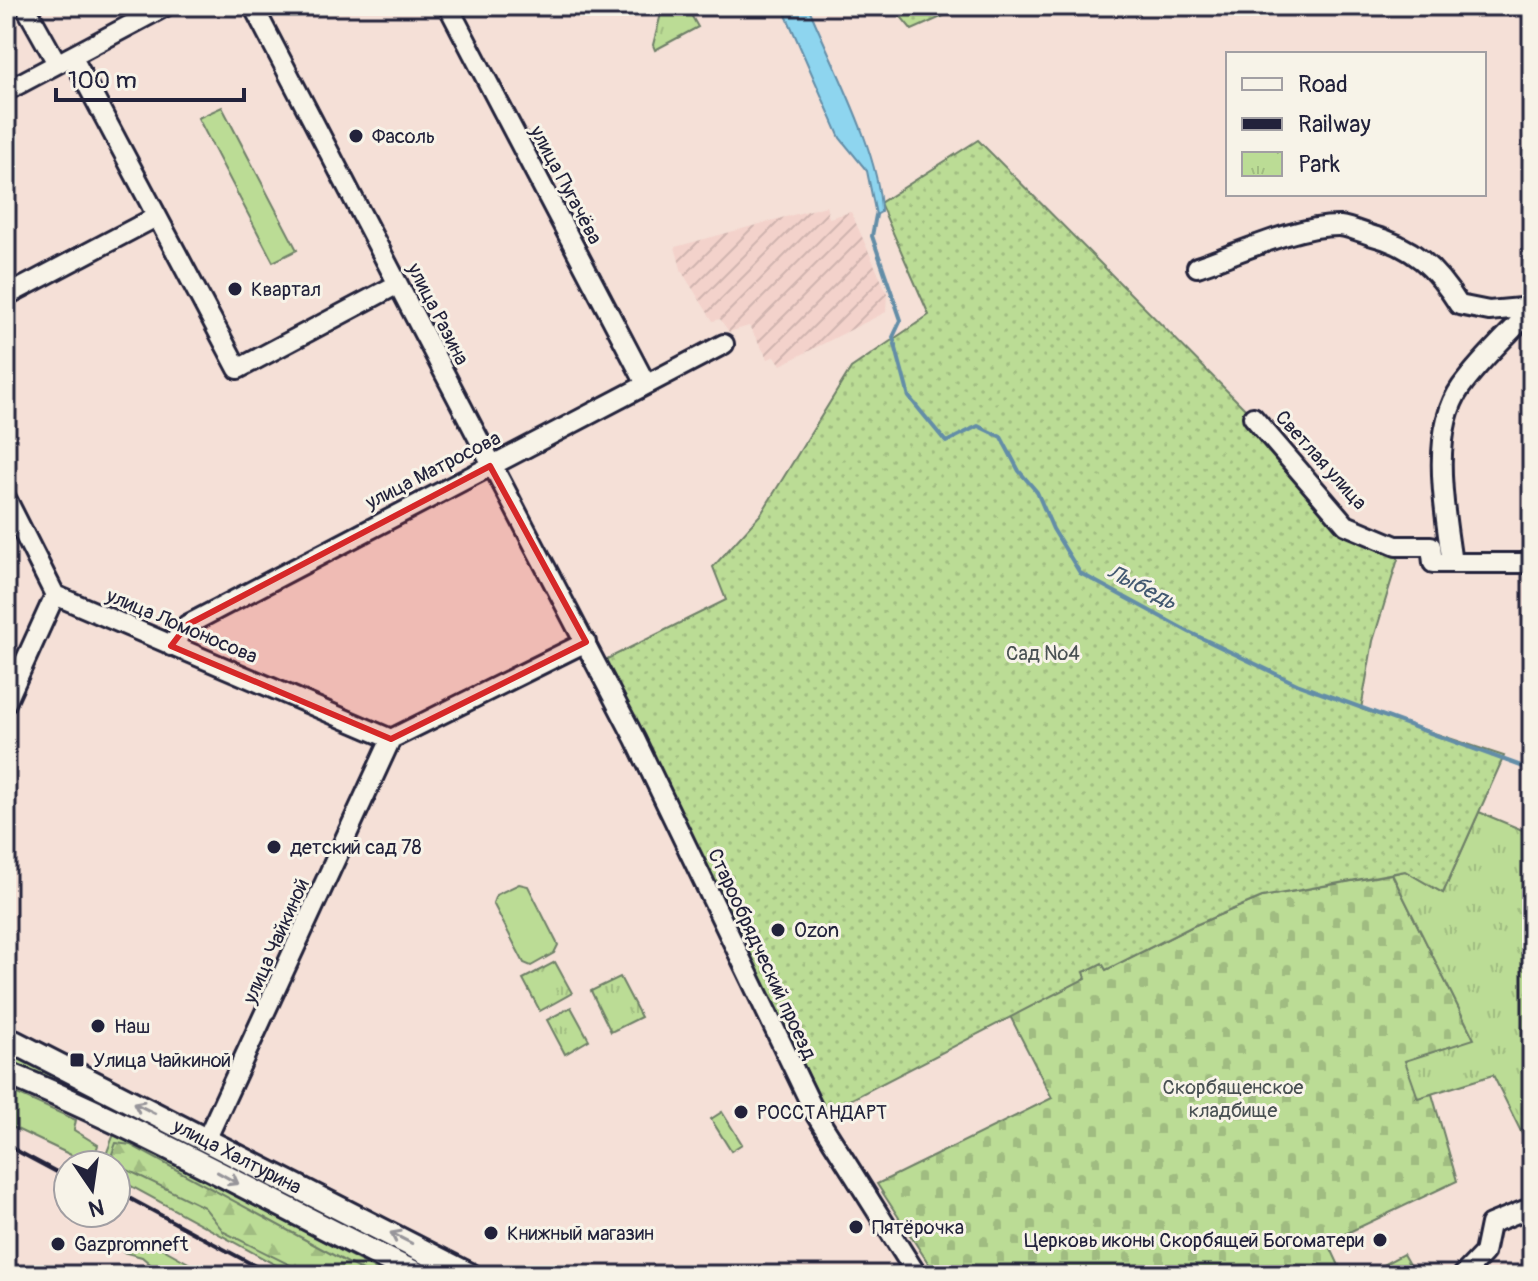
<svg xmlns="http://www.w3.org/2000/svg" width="1538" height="1281" font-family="Pangolin,sans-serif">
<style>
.industrial{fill:url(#industrial-furrows)}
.grass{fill:#bbdc95;stroke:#6e7f68;stroke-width:2}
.forest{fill:url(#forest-firs);stroke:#6e7f68;stroke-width:2}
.cemetery{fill:url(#cemetery-stones);stroke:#6e7f68;stroke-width:2}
.park{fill:url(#park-tufts);stroke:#6e7f68;stroke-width:2}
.garden{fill:url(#garden-dots);stroke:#6e7f68;stroke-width:2}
.water{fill:#8ed5ef;stroke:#638da7;stroke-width:2}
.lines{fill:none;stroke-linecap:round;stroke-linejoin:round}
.stream{stroke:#638da7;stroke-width:4}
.minor-casing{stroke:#22223b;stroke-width:24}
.major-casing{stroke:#22223b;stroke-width:28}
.minor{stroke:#f7f3e8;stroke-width:18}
.major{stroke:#f7f3e8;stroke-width:22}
.rail{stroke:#22223b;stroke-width:4}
.oneway{stroke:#97959a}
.marked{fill:#d62828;fill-opacity:0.2;stroke:#d62828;stroke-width:6;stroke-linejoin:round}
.poi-dot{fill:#22223b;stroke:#f7f3e8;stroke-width:3}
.labels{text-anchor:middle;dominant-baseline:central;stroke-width:6;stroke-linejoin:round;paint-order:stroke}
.poi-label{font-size:20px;fill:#22223b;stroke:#f7f3e8;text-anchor:start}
.street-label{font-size:20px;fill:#22223b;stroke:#f7f3e8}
.park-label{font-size:20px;fill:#485052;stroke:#f7f3e8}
.water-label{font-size:22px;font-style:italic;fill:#425871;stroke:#f7f3e8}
</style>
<defs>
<pattern id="industrial-furrows" width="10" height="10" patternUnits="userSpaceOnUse" patternTransform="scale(2)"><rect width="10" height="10" fill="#f3d2cb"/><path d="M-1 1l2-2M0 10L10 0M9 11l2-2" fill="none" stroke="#d0b4af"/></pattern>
<pattern id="forest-firs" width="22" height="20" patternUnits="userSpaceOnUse" patternTransform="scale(2)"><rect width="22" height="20" fill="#bbdc95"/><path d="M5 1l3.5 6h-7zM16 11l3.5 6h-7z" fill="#a0bc81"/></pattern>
<pattern id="cemetery-stones" width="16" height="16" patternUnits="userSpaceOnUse" patternTransform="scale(2)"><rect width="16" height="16" fill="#bbdc95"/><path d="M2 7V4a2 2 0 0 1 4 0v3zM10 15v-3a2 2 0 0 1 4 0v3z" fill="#a0bc81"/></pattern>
<pattern id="park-tufts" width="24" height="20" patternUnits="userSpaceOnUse" patternTransform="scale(2)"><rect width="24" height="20" fill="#bbdc95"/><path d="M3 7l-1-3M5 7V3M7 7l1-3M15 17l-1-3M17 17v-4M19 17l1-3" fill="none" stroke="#a0bc81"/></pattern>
<pattern id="garden-dots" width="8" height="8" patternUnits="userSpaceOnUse" patternTransform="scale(2)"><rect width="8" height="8" fill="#bbdc95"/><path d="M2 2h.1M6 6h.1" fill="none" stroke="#a0bc81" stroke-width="1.8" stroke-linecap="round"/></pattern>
</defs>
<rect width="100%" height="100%" fill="#f5e0d7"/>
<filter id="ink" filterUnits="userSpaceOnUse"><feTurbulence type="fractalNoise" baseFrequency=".0125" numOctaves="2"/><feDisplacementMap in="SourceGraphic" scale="16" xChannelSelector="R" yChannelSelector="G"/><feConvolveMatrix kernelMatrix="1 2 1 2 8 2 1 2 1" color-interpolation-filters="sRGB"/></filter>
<g filter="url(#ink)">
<path class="industrial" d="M826,206L829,218L851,212L887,293L886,312L781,365L775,356L768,359L749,326L729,332L720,319L713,321L682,272L675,247Z"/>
<path class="grass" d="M222,107L297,250L273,262L198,118Z
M519,884L528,886L558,945L554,953L531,966L524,963L493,903L496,895Z
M6,1043L457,1275H431L201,1153L6,1066Z
M6,1089L76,1120L74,1130L98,1145L92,1165L6,1124Z
M722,1112L742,1144L731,1151L711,1119Z
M116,1129L386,1275H294L116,1178V1165H102Z
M129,1239L143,1247L147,1240L210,1275H163L142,1257L123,1252Z"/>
<path class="forest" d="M116,1143L131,1145L370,1275H310L224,1232L204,1207L117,1165L112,1154Z"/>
<path class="cemetery" d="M1392,874L1474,1039L1417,1097L1432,1094L1457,1181L1328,1242L1342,1272L1357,1275H936L877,1184L1052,1098L1010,1016L1085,978L1083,972L1102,963L1106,970L1193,926L1262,897Z
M1403,1254L1415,1275H1364Z"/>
<path class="park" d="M663,6H686L698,27L655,50L653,45Z
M1479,812L1532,834V1154L1493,1075L1418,1098L1405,1061L1474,1039L1392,874L1405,871L1443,893Z
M555,962L572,993L540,1011L523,979Z
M620,977L641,1017L611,1032L591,991Z
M571,1007L589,1040L565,1054L547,1020Z"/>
<path class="garden" d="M892,6H966L912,30Z
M978,140L1253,417L1346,525L1401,549L1373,641L1361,709L1504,756L1443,893L1405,871L1262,897L1193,926L1106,970L1102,963L1084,972L1086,978L827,1112L605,660L726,600L713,567L761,514L851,368L929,315L880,203Z"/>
<path class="water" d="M782,6H808C831,62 880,152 881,212L876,215L867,171L840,138Z"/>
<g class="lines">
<path class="stream" d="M876,215L872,236L901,320L893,337L909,397L946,442L978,426L1001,437L1019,471L1037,492L1053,529L1080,573L1189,632L1299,685L1532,770"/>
<defs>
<path id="minor" d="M25,6L57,63
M253,6L635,739L816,1115L917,1275
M448,6L646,384
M72,56L238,369L398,284
M6,91L166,6
M1197,267C1237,254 1297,225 1340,226C1349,227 1361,232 1370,235C1413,246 1436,268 1459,305L1489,311L1532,307
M6,296L156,217
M1253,417L1346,525L1396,546H1431L1433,563H1532
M6,498L55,595L391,739
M1452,563C1445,513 1429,432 1461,387C1481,359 1509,334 1532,309
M171,646L187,625L724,344
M6,703L55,595
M207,1138L391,739L586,642
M1463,1275L1484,1253L1490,1224L1532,1207"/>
<g id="major">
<path id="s1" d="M6,1038L470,1275"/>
<path d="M6,1073C148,1131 281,1208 419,1275"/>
</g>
</defs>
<use href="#minor" class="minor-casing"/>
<use href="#major" class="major-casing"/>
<use href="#minor" class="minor"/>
<use href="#major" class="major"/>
<path class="rail" d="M6,1145L68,1178
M116,1191L272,1275"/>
</g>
<defs><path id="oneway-shaft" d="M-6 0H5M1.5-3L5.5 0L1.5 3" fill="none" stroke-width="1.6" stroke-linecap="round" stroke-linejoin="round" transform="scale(2)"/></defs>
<g class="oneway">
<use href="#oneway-shaft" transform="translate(144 1108) rotate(-154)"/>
<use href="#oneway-shaft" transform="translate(228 1178) rotate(29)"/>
<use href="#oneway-shaft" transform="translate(401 1238) rotate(-153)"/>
</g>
</g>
<path class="marked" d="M490,466L586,642L391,739L171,646L187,625Z"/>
<g class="poi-dot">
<circle cx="356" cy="136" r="8"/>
<circle cx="235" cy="289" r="8"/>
<circle cx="274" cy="847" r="8"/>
<circle cx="778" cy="930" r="8"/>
<circle cx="98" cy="1026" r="8"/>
<rect x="69" y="1052" width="16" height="16" rx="4"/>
<circle cx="741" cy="1112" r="8"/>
<circle cx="856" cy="1227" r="8"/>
<circle cx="491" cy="1233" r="8"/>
<circle cx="1380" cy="1240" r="8"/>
<circle cx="58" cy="1244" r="8"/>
</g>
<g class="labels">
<g class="poi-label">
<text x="372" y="136">Фасоль</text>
<text x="251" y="289">Квартал</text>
<text x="290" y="847">детский сад 78</text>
<text x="794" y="930">Ozon</text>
<text x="114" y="1026">Наш</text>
<text x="93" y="1060">Улица Чайкиной</text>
<text x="757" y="1112">РОССТАНДАРТ</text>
<text x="872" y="1227">Пятёрочка</text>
<text x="507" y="1233">Книжный магазин</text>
<text x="1364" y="1240" text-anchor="end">Церковь иконы Скорбящей Богоматери</text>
<text x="74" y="1244">Gazpromneft</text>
</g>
<g class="street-label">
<text transform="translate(566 185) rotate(62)">улица Пугачёва</text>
<text transform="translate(438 314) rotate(63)">улица Разина</text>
<text transform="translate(1321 460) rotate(48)">Светлая улица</text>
<text transform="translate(433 470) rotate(-27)">улица Матросова</text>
<text transform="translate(182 626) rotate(23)">улица Ломоносова</text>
<text transform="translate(276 941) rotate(-66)">улица Чайкиной</text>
<text transform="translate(762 954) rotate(65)">Старообрядческий проезд</text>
<text stroke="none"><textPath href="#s1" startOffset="260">улица Халтурина</textPath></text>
</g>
<g class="park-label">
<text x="1043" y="653">Сад №4</text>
<text x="1233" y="1087">Скорбященское<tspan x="1233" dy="23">кладбище</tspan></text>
</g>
<g class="water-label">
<text transform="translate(1142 587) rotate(27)">Лыбедь</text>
</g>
</g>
<rect width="1538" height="1281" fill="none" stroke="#f7f3e8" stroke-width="32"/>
<rect x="16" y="16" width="1506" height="1249" fill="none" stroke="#22223b" stroke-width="3" filter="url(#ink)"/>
<rect x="1226" y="52" width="260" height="144" fill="#f7f3e8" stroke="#a29fa3" stroke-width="2"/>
<rect x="1242" y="78" width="40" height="12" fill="#f7f3e8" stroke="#a29fa3" stroke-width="2"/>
<text x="1298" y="92" font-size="24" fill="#22223b">Road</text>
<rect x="1242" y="118" width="40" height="12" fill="#22223b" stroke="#a29fa3" stroke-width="2"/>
<text x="1298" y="132" font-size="24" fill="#22223b">Railway</text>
<rect x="1242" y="152" width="40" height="24" fill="url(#park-tufts)" stroke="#a29fa3" stroke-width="2"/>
<text x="1298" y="172" font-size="24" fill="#22223b">Park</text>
<g transform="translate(92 1189) rotate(167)"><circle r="38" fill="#f7f3e8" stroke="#a29fa3" stroke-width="2"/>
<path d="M0-6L14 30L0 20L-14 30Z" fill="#22223b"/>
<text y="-12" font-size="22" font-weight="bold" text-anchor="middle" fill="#22223b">N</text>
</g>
<path d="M56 88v12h188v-12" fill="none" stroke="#22223b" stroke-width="4"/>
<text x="68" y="88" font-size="24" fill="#22223b" stroke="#f7f3e8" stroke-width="6" paint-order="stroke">100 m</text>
</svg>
